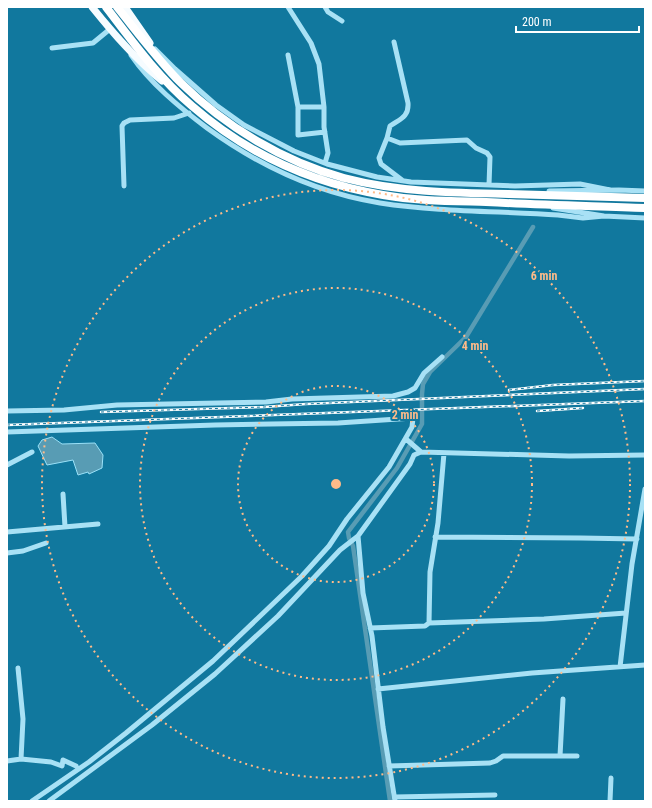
<svg xmlns="http://www.w3.org/2000/svg" width="652" height="808" font-family="'Roboto Condensed',sans-serif">
<style>
.water{fill:#589cb4;stroke:#9ae1f8}
.lines{fill:none;stroke-linecap:round;stroke-linejoin:round}
.canal{stroke:#589cb4;stroke-width:4.5}
.minor{stroke:#a8e1f5;stroke-width:5}
.major{stroke:#f6fcff;stroke-width:7}
.highway{stroke:#fff;stroke-width:8}
.rail-casing{stroke:#fff;stroke-width:2.5}
.rail{stroke:#11789e;stroke-width:1;stroke-dasharray:3;stroke-linecap:butt}
.ring{fill:none;stroke:#ffbb89;stroke-width:2;stroke-dasharray:2 4}
.centre{fill:#ffbb89;stroke:#11789e;stroke-width:2}
.ring-label{font-size:12px;text-anchor:middle;font-weight:bold;fill:#ffbb89;stroke:#11789e;stroke-width:4;stroke-linejoin:round;paint-order:stroke}
</style>
<rect width="100%" height="100%" fill="#11789e"/>
<path class="water" d="M52,437L62,444L95,443L103,455L102,468L89,474L88,472L78,475L73,460L47,465L38,446L42,440Z"/>
<g class="lines">
<path class="canal" d="M390,801L353,546L349,538L348,532L397,468L422,424V394L423,384L430,372L466,337L533,227"/>
<path class="minor" d="M288,7L311,43L319,64L324,107V127L328,153L325,163
M325,7L328,12L342,21
M394,42L408,103C409,117 400,119 390,126L387,138L379,158L381,164L402,180
M52,48L93,43L110,29
M155,49L175,69L216,105L244,125L294,151L327,164L377,177L411,182L515,186L580,184L610,190
M131,55C151,84 179,107 207,128C258,165 317,193 380,203C439,212 499,211 558,215L583,218L604,216
M288,55L298,107V135L325,132
M298,107H324
M387,138L400,143L467,140L476,148L487,153L490,157L489,185
M124,186L122,126L124,123L130,120L174,118L189,113
M549,191L619,190L645,191
M553,208L604,216L645,218
M7,411L64,410L117,405L266,402L292,399L393,396L408,392L415,388L424,373L442,357
M7,432L215,425L338,423L413,418L412,427L389,467L347,519L329,546L302,576L213,661L126,733L89,762L32,801
M406,439L421,452
M7,465L32,452
M63,494L65,527
M7,532L98,524
M358,536L363,593L372,636L383,727L395,801
M435,537L581,538L637,539
M7,553L23,551L46,543
M429,623L430,572L438,523L444,453
M370,628L425,626L429,623L544,619L626,613
M620,667L632,564L645,489
M18,668L23,719L21,759
M378,689L532,673L645,665
M560,756L563,699
M7,761L21,759L51,762L62,766L63,760L76,766
M389,766L490,763L496,761L503,756H577
M395,797L495,795
M49,801L152,725L215,674L278,616L340,550L358,536L410,464L414,455L421,452L569,456L645,455
M610,801L611,778"/>
<path class="major" d="M92,7C113,33 135,59 162,81
M125,7L150,43"/>
<path class="highway" d="M106,7C132,41 158,77 192,106C246,153 312,183 383,195C416,201 452,201 486,202C539,205 592,206 645,208
M117,7C138,33 158,60 181,83C226,127 284,162 344,178C398,192 454,193 509,194C554,195 600,197 645,198"/>
<defs>
<path id="rail" d="M509,390L553,385L645,381
M537,411L583,408
M101,412L264,407L306,404L645,389
M7,425L645,401"/>
</defs>
<use href="#rail" class="rail-casing"/>
<use href="#rail" class="rail"/>
</g>
<g class="ring">
<circle cx="336" cy="484" r="98"/>
<circle cx="336" cy="484" r="196"/>
<circle cx="336" cy="484" r="294"/>
</g>
<circle cx="336" cy="484" r="6" class="centre"/>
<g class="ring-label">
<text x="544" y="280">6 min</text>
<text x="475" y="350">4 min</text>
<text x="405" y="419">2 min</text>
</g>
<rect width="652" height="808" fill="none" stroke="#ffffff" stroke-width="16"/>
<path d="M516 26v6h123v-6" fill="none" stroke="#ffffff" stroke-width="2"/>
<text x="522" y="26" font-size="12" fill="#ffffff" stroke="#11789e" stroke-width="3" paint-order="stroke">200 m</text>
</svg>
